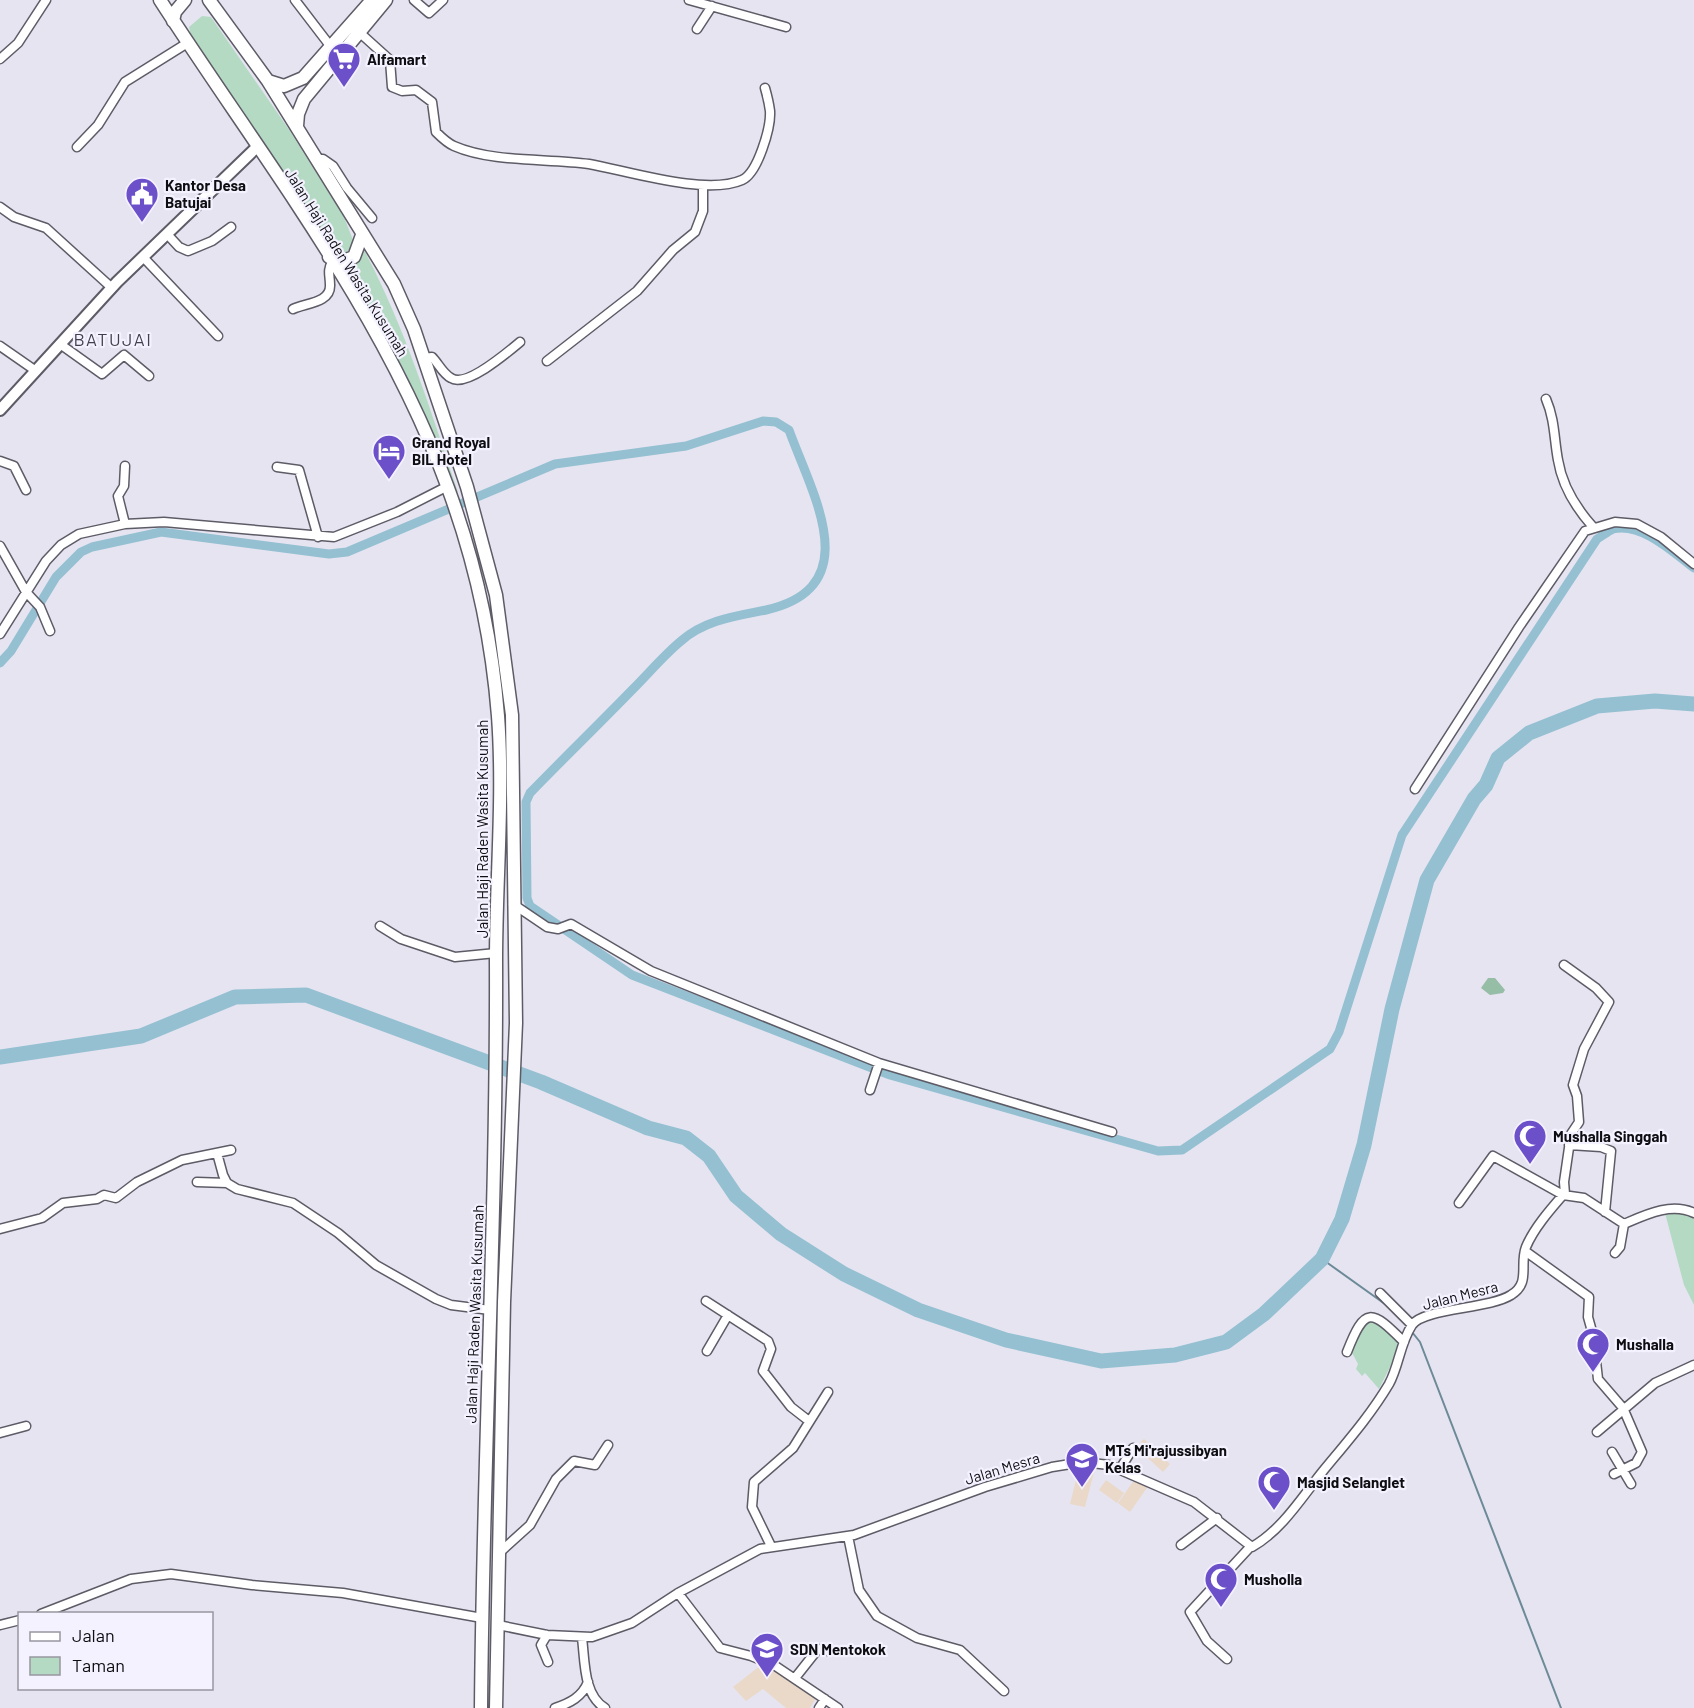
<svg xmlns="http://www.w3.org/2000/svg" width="1694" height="1708" font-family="Barlow,sans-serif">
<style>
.education{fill:#ead9c8}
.green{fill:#b4dac4}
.forest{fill:#96bda6}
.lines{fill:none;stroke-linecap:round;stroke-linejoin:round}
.stream{stroke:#6c8a97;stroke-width:2}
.canal{stroke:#94c0d1;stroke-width:9}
.river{stroke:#94c0d1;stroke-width:15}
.minor-casing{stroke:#5d5b66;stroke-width:11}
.major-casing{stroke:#5d5b66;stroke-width:14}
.highway-casing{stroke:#5d5b66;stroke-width:15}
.minor{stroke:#fff;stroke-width:8}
.major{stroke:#fff;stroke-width:10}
.highway{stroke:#fff;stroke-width:12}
.labels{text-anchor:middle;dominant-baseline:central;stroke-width:4.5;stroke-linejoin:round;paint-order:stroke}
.poi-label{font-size:15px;font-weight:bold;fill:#0e0d11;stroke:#f4f2ff;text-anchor:start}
.street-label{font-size:15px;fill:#0e0d11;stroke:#f4f2ff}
.quarter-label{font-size:18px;letter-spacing:1.5px;fill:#42414b;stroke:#f4f2ff}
</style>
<rect width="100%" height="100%" fill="#e6e4f1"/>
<path class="education" d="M1144,1439L1170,1464L1163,1472L1136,1447Z
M1079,1468L1094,1472L1085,1507L1070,1504Z
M1137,1476L1149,1485L1130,1512L1118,1503Z
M1106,1480L1124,1493L1117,1503L1099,1490Z
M765,1662L817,1696L810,1708H786L763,1689L746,1701L733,1687Z"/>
<path class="green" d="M202,16L211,17L290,131L344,217L353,240L351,248L345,253L329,247L256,132L192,40L189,27Z
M364,250C405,327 430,409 458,492L453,493L337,266C352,270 359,262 364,250Z
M1678,1212L1694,1214V1305L1684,1285L1665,1213Z
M1376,1316L1399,1341L1391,1365L1379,1389L1365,1373L1362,1376L1356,1369L1358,1364L1350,1349L1359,1330Z"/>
<path class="forest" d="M1488,978H1495L1505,990L1503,993L1490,995L1481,988Z"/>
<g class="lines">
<path class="stream" d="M1322,1259L1385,1304
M1412,1332L1420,1342L1561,1708"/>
<path class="canal" d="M0,663L11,651L56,577L81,552L92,547L161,532L329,554L347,552L555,464L686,446L763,421L776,422L789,430C812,494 868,587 766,610C736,616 705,620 681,641C664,655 649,673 633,689C599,724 564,758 530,793L526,802L527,898L530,906L632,975L890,1075L1158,1151L1182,1150L1330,1049L1339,1032L1402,835L1597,539C1601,537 1608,531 1613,529C1642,522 1674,553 1694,568"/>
<path class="river" d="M0,1057L141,1036L235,997L306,995L541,1082L648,1128L686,1138L709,1156L736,1196L781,1234L844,1274L918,1310L1006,1340L1101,1361L1175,1355L1226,1342L1264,1314L1322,1259L1342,1219L1364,1145L1392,1009L1427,880L1474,799L1486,785L1498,758L1529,733L1597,706L1655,701L1694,704"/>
<defs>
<path id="minor" d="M295,0L331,47
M414,0L429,13L443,0
M689,0L786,27
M697,29L712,6
M359,32L390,60L392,87L402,91L416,90L432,102L436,132C441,137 447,143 454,146C493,163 548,158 589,164C628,171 706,196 742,180C758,173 771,127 770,111C769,103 767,95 765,88
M0,59L18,43L46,0
M77,147L98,125L125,82L189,42
M317,159H323L333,166L347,188L372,218
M0,207L14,217L46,228L112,288
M167,234L179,247L188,251L212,241L231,227
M143,257L218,336
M293,309C305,303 331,303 330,285C330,275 327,271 332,262
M60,344L102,374L124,355L149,376
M0,346L36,371
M423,358L432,357C438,363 443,374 451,378C466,388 508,352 520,342
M547,361L637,291L673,250L695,232L703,211V185
M1546,399C1555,420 1554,439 1558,460C1562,485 1576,508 1593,527
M0,461L14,466L26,490
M125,466L124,486L118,496L125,524
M277,467L299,470L318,537
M0,546L26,592L40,607L50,631
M0,634L46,561L61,545L79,534L125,524L164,522L334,537L397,512L448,486
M1415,789L1519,627L1585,531L1615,522L1637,524L1661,537L1694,564
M513,904L547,927L558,929L571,924L651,971L879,1063L1112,1132
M380,926L401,939L455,957L496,953
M1564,965L1596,988L1609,1002L1584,1049L1573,1085L1577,1096L1579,1122L1571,1134L1564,1182L1565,1194
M870,1090L879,1063
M1569,1145L1601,1147L1611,1151L1605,1212
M217,1153L223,1175L227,1183L237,1189L293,1203L338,1233L376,1265L436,1299L451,1305L490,1310
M197,1182L227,1183
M1459,1203L1493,1156L1563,1195
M0,1229L42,1218L63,1203L97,1199L104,1195L116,1198L137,1182L182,1160L231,1150
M1525,1251L1589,1297L1588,1317L1593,1335L1598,1379L1623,1408L1642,1452L1636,1463L1614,1474
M1615,1253L1620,1247L1624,1224
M1380,1293L1412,1325
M706,1301L768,1341L771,1349L763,1371L791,1407L809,1421
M707,1351L728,1315
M1347,1352C1365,1306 1371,1309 1404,1342
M1597,1432L1655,1383L1694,1365
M0,1433L26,1426
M1612,1452L1631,1484
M1120,1469L1133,1448
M848,1536L859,1590L877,1616L917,1638L960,1650L1004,1691
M1181,1545L1217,1518
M771,1546L752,1507L754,1482L793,1448L828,1392
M498,1554L530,1525L556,1479L574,1461L595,1465L608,1445
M678,1593L720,1648L751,1656L774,1665L838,1708
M41,1614L131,1579L171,1574L252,1585L343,1593L482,1618
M0,1625L20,1620
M498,1625L547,1635L592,1637L632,1623L678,1593L760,1549L854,1535L985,1487L1052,1467L1083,1462L1109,1465L1194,1502L1252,1547C1282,1530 1302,1497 1323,1471C1346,1443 1370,1416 1389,1384C1399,1366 1400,1343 1412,1325C1424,1308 1489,1309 1511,1295C1531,1283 1519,1265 1526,1247C1534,1228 1550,1210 1563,1195L1584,1198L1624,1224C1645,1215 1671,1202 1694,1213
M547,1635L541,1645L548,1662
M582,1638C585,1660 583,1695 605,1708
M1227,1659L1207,1641L1190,1612L1251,1546
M795,1678L818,1649L829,1651
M555,1708C570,1703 582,1697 588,1682
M819,1708L825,1699"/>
<path id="major" d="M0,410L117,282L258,146"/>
<path id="highway" d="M160,0C262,158 383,310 448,488C475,561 492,639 498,716C504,797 496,879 496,960C497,1209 483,1458 481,1708
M209,0L268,81L394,284L414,329L467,487L496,595L512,715L516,1023L504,1302L496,1708
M173,21L175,12L185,0
M268,81L284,86L303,78L372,0
M297,126L298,114L304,99L386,0
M329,257L340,262L354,257L362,235"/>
</defs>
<use href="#minor" class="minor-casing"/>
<use href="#major" class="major-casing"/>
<use href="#highway" class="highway-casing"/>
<use href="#minor" class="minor"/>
<use href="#major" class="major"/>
<use href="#highway" class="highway"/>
</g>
<defs>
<symbol id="supermarket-pin" viewBox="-11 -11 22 30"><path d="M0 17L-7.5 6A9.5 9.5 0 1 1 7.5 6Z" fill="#6c50ca" stroke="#f4f2ff"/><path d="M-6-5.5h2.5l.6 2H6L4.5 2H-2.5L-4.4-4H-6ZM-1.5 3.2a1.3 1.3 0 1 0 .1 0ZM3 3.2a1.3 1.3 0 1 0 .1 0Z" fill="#fff"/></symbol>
<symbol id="civic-pin" viewBox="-11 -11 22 30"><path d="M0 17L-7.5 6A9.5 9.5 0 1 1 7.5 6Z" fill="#6c50ca" stroke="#f4f2ff"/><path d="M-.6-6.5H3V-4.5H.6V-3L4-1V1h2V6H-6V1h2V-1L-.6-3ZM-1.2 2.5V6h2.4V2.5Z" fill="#fff"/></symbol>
<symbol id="hotel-pin" viewBox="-11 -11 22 30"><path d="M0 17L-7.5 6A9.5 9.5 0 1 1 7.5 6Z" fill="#6c50ca" stroke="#f4f2ff"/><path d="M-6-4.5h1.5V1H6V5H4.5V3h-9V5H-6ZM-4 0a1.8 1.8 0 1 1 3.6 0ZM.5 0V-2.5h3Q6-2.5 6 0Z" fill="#fff"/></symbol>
<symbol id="mosque-pin" viewBox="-11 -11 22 30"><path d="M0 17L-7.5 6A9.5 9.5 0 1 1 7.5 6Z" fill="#6c50ca" stroke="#f4f2ff"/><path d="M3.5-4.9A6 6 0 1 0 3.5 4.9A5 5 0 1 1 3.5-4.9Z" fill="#fff"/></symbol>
<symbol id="school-pin" viewBox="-11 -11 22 30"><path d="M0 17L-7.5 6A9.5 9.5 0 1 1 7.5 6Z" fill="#6c50ca" stroke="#f4f2ff"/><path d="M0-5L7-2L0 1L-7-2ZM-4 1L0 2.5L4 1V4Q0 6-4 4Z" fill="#fff"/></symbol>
</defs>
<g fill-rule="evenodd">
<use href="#supermarket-pin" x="325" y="40" width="38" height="52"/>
<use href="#civic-pin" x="123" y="175" width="38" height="52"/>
<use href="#hotel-pin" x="370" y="432" width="38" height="52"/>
<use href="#mosque-pin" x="1511" y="1117" width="38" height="52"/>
<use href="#mosque-pin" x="1574" y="1325" width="38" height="52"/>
<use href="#school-pin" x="1063" y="1440" width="38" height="52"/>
<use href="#mosque-pin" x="1255" y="1463" width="38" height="52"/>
<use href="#mosque-pin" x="1202" y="1560" width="38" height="52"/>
<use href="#school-pin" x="748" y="1630" width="38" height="52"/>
</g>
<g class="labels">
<g class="poi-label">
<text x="367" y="59">Alfamart</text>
<text x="165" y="185">Kantor Desa<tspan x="165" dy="17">Batujai</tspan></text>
<text x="412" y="442">Grand Royal<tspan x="412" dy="17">BIL Hotel</tspan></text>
<text x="1553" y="1136">Mushalla Singgah</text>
<text x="1616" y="1344">Mushalla</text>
<text x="1105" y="1450">MTs Mi'rajussibyan<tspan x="1105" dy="17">Kelas</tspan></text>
<text x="1297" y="1482">Masjid Selanglet</text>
<text x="1244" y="1579">Musholla</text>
<text x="790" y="1649">SDN Mentokok</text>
</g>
<g class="street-label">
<text transform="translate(347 262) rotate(58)">Jalan Haji Raden Wasita Kusumah</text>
<text transform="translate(482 829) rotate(-90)">Jalan Haji Raden Wasita Kusumah</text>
<text transform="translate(1460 1295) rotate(-14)">Jalan Mesra</text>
<text transform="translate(474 1314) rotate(-88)">Jalan Haji Raden Wasita Kusumah</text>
<text transform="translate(1002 1468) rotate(-17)">Jalan Mesra</text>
</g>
<g class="quarter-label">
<text x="113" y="339">BATUJAI</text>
</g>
</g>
<rect x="18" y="1612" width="195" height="78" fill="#f4f2ff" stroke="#9896a0" stroke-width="1.5"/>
<rect x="30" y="1632" width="30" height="9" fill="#ffffff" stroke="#9896a0" stroke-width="1.5"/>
<text x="72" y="1642" font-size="18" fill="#0e0d11">Jalan</text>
<rect x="30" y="1657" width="30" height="18" fill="#b4dac4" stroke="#9896a0" stroke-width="1.5"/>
<text x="72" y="1672" font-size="18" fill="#0e0d11">Taman</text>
</svg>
